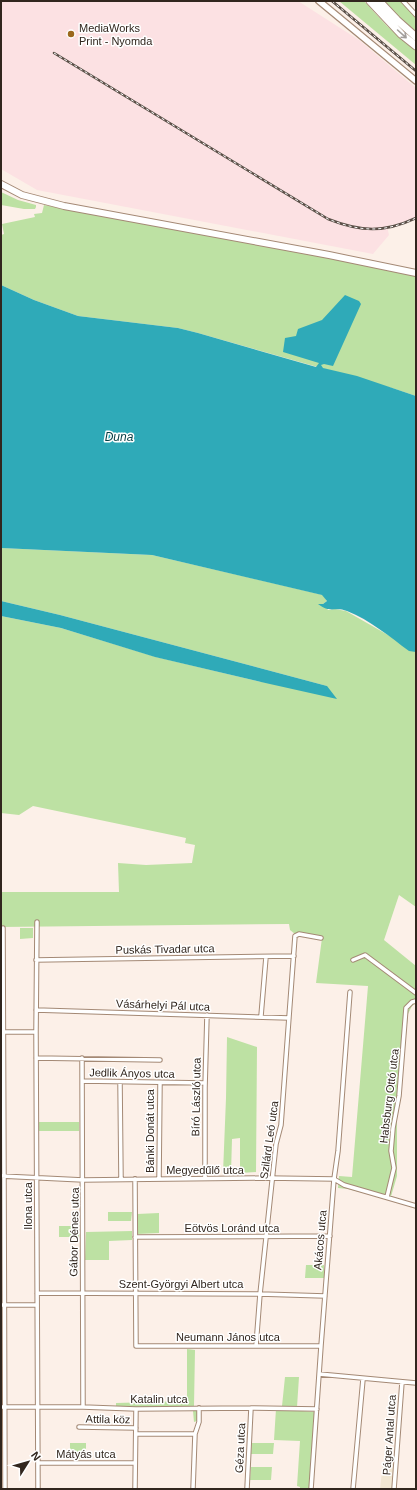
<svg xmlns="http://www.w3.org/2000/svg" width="417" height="1490" font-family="Helvetica,sans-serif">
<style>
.commercial{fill:#f2e7d3}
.industrial{fill:#fce1e3}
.green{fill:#bde1a3}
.water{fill:#2faab8}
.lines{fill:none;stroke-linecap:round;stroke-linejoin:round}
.street-casing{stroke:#a48975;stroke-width:5.5}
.secondary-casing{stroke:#a48975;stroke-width:8}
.primary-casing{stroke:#a48975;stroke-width:8}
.highway-casing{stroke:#a48975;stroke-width:9}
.street{stroke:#fff;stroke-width:3.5}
.secondary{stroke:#fff;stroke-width:5.5}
.primary{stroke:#fff;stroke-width:6}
.highway{stroke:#fff;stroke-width:7}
.rail-casing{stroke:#5a4f47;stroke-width:2.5}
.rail{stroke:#fff;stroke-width:1;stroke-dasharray:3;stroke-linecap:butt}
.oneway{stroke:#a29d9a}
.poi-dot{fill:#9b681d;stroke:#fff;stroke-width:1.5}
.labels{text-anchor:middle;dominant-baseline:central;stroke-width:3;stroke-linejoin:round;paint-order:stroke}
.poi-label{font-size:11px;fill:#31261e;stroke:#fff;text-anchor:start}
.street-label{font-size:11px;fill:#31261e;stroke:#fff}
.water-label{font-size:12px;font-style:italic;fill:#063e44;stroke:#fff}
</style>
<rect width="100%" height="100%" fill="#fcf0e8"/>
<path class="commercial" d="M383,1463L398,1464L395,1489H380Z"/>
<path class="industrial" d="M1,1H298L359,40L416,88V217L405,222L387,226L389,235L373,254L37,190L1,169Z"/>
<path class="green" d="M339,1H364L387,26L416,51V65Z
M384,1H401L416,18V31L404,22Z
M1,192L18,200L36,205V207L35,209H24L1,205Z
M44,205L317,255L416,276V396L395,389L198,333L178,328L78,316L34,300L1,285V235L4,234L2,224L35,217L34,214L42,213Z
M1,548L152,555L323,595L327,601L323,604L328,610L335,609L346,611L416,651V907L399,895L384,940L416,966V1003L412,1006L408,1014L401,1089L397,1112V1176L390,1200L348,1189L338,1188L339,1176L352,1177L368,986L316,983L322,938L295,934L290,930L289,924L1,927V892H119L118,863L146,865L192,863L195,845L185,843L186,838L33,806L19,815L1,813V616L61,628L156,657L261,682L327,686L60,615L1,601Z
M20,928H33V938L20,939Z
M227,1037L257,1047L256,1172L240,1173V1138L232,1139L231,1173H223L226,1098Z
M38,1122H79V1131H38Z
M108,1212H132L131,1221H108Z
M159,1213V1233L137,1234V1214Z
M59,1226H79V1237H59Z
M132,1231V1240L109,1241V1260H85L86,1232Z
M306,1265H324V1278H305Z
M187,1349L195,1350L194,1406L198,1411L197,1421L194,1422L193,1411L138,1410L116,1406V1403L187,1401Z
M285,1377H299L297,1407L282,1406Z
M276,1409L315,1412L309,1489H300V1487L297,1486L300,1441L274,1440Z
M70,1443H86V1459H70Z
M252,1443H274L273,1454H251Z
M251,1467H272L271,1480H250Z"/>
<path class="water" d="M1,285L34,300L78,316L178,328L198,333L316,367L319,363L283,352L285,338L296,336L298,329L322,320L345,295L359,301L361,304L333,366L324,364L321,365L323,368L357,376L416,396V652L409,651C390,637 370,620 347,611C335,606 331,614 318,604H323L327,601L322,595L152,555L1,548Z
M1,601L60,615L327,686L337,699L261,682L155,657L61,628L1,616Z"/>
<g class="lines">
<defs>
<path id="street" d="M403,1L416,15
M37,922L36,1032L38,1489
M3,928L4,1176L5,1489
M36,960L294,956
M353,960L365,955L416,993
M36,1010L289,1018
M261,1016L266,957
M1,1032H36
M36,1058L160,1060
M82,1058L83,1407
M83,1081L205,1083
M120,1082L121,1179
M1,1176L83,1180L267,1178L334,1179L344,1185L416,1206
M205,1178V1088L207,1015
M135,1179L136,1346H321
M159,1179L160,1083
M387,1197L394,1168L391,1151L393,1128L399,1096L406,1008L412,1002L416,1001
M135,1237L330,1236
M37,1293L260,1294L325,1296
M1,1305H37
M256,1346L260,1294L276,1144L281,1125L295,936L299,934L321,938
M319,1374L416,1383
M1,1407H83L136,1409L251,1408L317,1409
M79,1427L136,1428
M137,1434H195
M38,1463H135
M135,1489L136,1409
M193,1489L195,1434L199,1422V1408
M247,1489L251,1408
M311,1489L321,1346L334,1179L338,1151L350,992
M353,1489L363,1379
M394,1489L402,1382"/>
<path id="secondary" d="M319,1L416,81"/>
<path id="primary" d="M1,184L22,195L64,206L329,255L416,273"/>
<path id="highway" d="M370,1L401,34L416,46
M379,1L397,20L416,37"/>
</defs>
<use href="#street" class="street-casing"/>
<use href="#secondary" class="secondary-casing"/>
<use href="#primary" class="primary-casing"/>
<use href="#highway" class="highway-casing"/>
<use href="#street" class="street"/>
<use href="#secondary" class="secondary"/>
<use href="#primary" class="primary"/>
<use href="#highway" class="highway"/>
<defs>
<path id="rail" d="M332,1L416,71
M54,53L328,219C361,232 384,233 416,218"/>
</defs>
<use href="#rail" class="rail-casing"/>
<use href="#rail" class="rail"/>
</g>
<defs><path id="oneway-shaft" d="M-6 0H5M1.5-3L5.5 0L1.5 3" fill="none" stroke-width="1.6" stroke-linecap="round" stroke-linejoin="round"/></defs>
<use class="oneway" href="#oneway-shaft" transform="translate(402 34) rotate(42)"/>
<circle class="poi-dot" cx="71" cy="34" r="4"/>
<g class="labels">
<g class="poi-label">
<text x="79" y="28">MediaWorks<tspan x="79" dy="13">Print - Nyomda</tspan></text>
</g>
<g class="street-label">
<text transform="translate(165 949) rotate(-1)">Puskás Tivadar utca</text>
<text transform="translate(163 1005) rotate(2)">Vásárhelyi Pál utca</text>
<text transform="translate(132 1073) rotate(1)">Jedlik Ányos utca</text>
<text transform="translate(389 1096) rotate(-83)">Habsburg Ottó utca</text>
<text transform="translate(196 1097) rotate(-89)">Bíró László utca</text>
<text transform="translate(150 1131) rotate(-90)">Bánki Donát utca</text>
<text transform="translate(269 1140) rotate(-82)">Szilárd Leó utca</text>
<text x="205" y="1170">Megyedűlő utca</text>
<text transform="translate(28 1206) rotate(-90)">Ilona utca</text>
<text x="232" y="1228">Eötvös Loránd utca</text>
<text transform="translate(74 1232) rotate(-89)">Gábor Dénes utca</text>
<text transform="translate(320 1240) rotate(-85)">Akácos utca</text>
<text x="181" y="1284">Szent-Györgyi Albert utca</text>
<text x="228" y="1337">Neumann János utca</text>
<text x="159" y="1399">Katalin utca</text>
<text transform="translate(108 1419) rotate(1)">Attila köz</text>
<text transform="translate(389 1435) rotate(-86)">Páger Antal utca</text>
<text transform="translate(240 1448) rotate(-87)">Géza utca</text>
<text x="86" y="1454">Mátyás utca</text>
</g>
<g class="water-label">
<text x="119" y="437">Duna</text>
</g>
</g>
<rect width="417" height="1490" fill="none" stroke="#31261e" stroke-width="4"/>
<g transform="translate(28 1462) rotate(53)" stroke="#ffffff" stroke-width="3" paint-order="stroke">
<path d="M0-3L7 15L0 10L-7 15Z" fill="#31261e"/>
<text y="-6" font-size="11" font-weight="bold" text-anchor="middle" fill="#31261e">N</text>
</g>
</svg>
